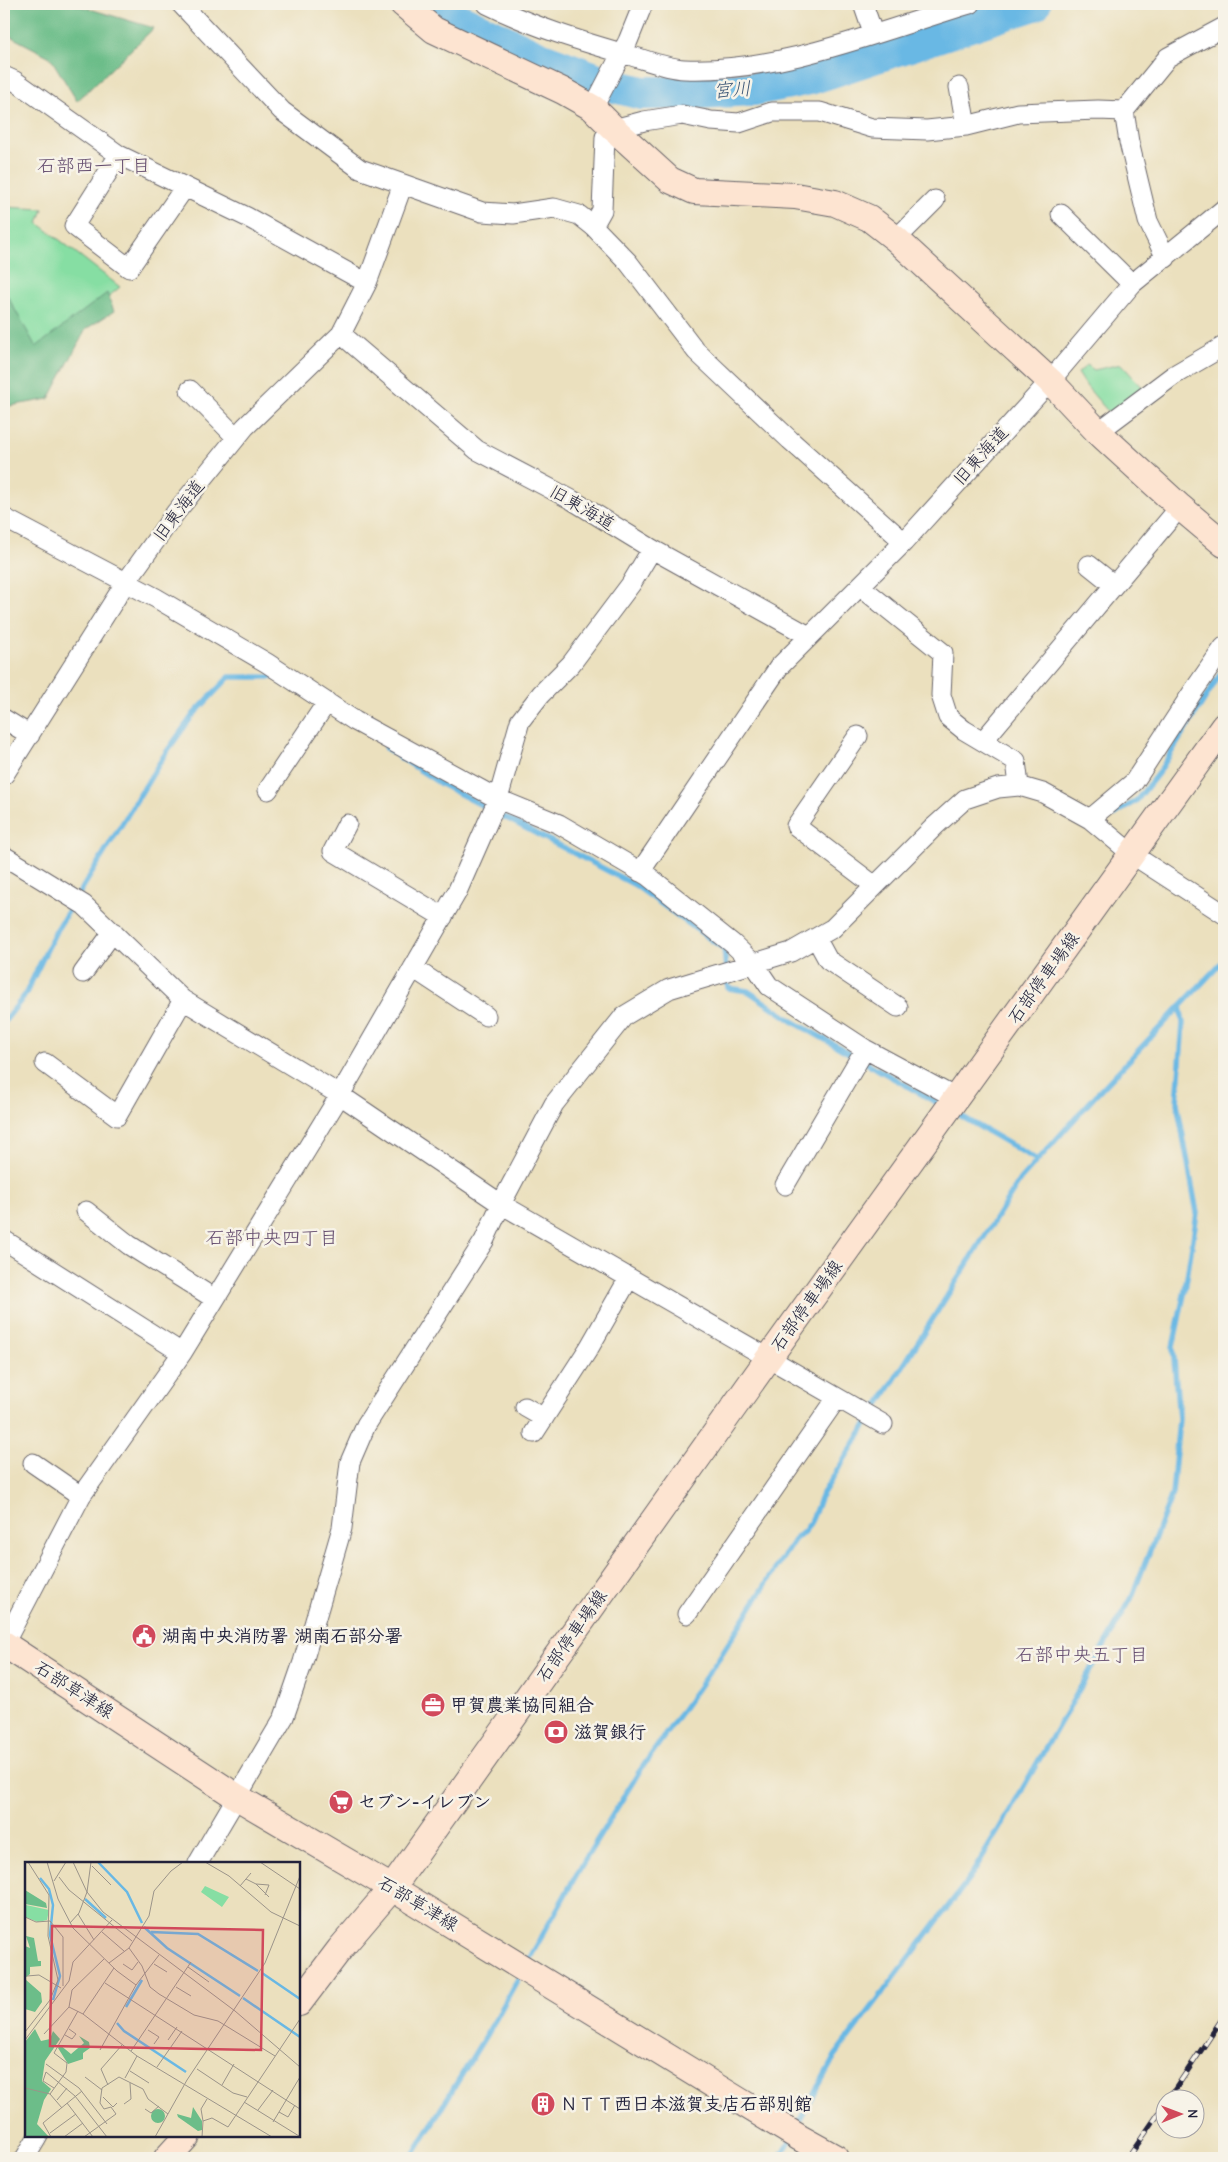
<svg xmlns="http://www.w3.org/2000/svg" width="1228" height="2162" font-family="'Comic Neue','Klee One',sans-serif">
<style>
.green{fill:#86dea3;stroke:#54806f}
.forest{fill:#6cbd89;stroke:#477062}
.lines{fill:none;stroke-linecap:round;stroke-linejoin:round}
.stream{stroke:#69b8e4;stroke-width:5.5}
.river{stroke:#69b8e4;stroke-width:34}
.street-casing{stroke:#686469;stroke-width:21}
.secondary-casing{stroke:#686469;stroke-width:28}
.street{stroke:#fff;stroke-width:19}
.secondary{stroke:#fde4d1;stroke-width:26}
.rail-casing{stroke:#22223b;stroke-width:5.5}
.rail{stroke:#f7f3e8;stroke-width:4;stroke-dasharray:11;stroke-linecap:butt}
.labels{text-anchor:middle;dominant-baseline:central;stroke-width:5;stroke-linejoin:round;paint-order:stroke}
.street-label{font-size:18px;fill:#22223b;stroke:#f7f3e8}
.poi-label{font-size:18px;font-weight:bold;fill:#22223b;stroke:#f7f3e8;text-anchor:start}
.water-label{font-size:19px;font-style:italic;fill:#3b5676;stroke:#f7f3e8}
.neighbourhood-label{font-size:19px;fill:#644c6e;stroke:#f7f3e8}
.inset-river{fill:none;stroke:#69b8e4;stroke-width:2.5}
.inset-road{fill:none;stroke:#9b948a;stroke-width:1}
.view{fill:#d1495b;fill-opacity:0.15;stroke:#d1495b;stroke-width:2.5}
.inset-edge{fill:none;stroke:#22223b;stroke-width:2.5}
</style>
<rect width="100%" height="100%" fill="#f7f3e8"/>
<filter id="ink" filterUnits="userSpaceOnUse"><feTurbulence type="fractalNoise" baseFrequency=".02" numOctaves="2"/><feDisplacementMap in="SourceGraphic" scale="10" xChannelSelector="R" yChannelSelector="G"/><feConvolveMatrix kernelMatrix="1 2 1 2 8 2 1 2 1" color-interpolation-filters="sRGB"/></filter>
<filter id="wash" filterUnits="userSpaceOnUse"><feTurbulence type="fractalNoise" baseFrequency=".0096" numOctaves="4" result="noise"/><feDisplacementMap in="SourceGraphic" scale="20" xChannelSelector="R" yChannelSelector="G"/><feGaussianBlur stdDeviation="1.12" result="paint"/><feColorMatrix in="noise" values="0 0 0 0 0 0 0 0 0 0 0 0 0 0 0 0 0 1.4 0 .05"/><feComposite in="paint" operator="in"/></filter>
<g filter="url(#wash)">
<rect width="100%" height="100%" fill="#ebe0be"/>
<path class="green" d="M4,207L43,209L38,223L120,287L34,359L4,299Z
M1121,364L1145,390L1111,415L1087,387L1078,373L1087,365L1094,370Z"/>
<path class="forest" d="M4,4H73L154,28L77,101L50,57L4,33Z
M4,290L36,347L107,293L114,311L86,329L49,399L4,407Z"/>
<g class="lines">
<path class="stream" d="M386,748L441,784L635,885L724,949L728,988L748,991L794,1022L941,1105
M1114,815L1137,800L1159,772L1224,668
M4,1022L25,995L56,931L165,754L193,715L229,677H276
M954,1112L1037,1160
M527,1963L583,1863L639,1772L719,1658L796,1537C809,1533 816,1510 820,1498L1020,1180L1097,1094L1224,960
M796,2127L835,2056L969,1879L1008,1814L1131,1599L1172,1494L1179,1419L1173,1347L1185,1290L1197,1213L1177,1103L1183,1023L1180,1006
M411,2158L497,2017L521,1973
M779,2158L790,2140"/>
<path class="river" d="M437,4L451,16L542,59L611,85L642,93H681L754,89L810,78L1034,4"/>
</g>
</g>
<g filter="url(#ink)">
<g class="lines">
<defs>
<path id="street" d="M181,4L282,111L360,169L403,184
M487,4C533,27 583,42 632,56C649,61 667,68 684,69C780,73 879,31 970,4
M863,4L873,33
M4,76L15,81L119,155L247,217L367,283
M959,87L966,126
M593,108L628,41L643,4
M1124,111L1129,142L1148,221L1166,258
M119,155L74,226L129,268L185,187
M1061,214L1132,284
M593,226L602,210L605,137L614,129L644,121L682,115L711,121L739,123L772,112H820L872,128L927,130L966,126L1018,113L1098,110L1124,111L1168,57L1224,27
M896,239L935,200
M341,334L477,450L572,500L652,549L809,636
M190,390L236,437
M1098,432L1174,375L1224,346
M4,518L156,598L267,663L355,721L498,799L559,824L648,876L733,944L754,964L769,986L865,1049L956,1098
M1089,565L1114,585
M861,587L943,653L941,695L948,717L964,730L1016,761L1019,786
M4,719L30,735
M858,736L796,826L875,886
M983,741L1180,507
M4,775L126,582L176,512L245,427L341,334L367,283L403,184L482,212L513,214L554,208L579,215L593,226L628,262L696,351L790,440L904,542
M268,790L327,702
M1090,819L1134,782L1192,693L1224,647
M347,824L333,851L443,917
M4,856L84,905L183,1000L340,1095L501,1204L883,1424
M640,872L779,667L904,542L1050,381L1132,284L1224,209
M816,938L828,960L898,1007
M413,968L486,1016
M83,973L113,932
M45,1063L117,1116L183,1000
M785,1185L865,1049
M86,1211L129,1245L215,1299
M4,1240L182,1353
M525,1407L544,1418
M534,1433L589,1348L629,1278
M33,1463L81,1496
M687,1614L837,1398
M4,1644L81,1496L182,1353L340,1095L457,892L498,799L520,721L541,694L571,664L631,584L652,549
M198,1863L284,1717L303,1662L342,1528L350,1462L366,1425L484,1241L501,1204L554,1104L624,1016L669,989L791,952L833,928L935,826L965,799L998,788L1019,786L1043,793L1090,819L1133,855L1224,914
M25,2158L38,2136"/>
<path id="secondary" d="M403,4L434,30L563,91L593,108L614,129L670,180L694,191L795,196L835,203L869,218L896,239L1050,381L1098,432L1180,507L1224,544
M4,1644L237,1797L392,1888L800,2138L836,2158
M299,2003L340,1949L392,1888L768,1359L1224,726
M167,2158L187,2136"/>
</defs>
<use href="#street" class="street-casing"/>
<use href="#secondary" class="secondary-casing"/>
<use href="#street" class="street"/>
<use href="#secondary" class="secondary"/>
<defs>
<path id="rail" d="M1168,2100L1224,2016
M1128,2158L1166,2103"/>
</defs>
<use href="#rail" class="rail-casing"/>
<use href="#rail" class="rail"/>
</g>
</g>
<defs>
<symbol id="civic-disc" viewBox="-11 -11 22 22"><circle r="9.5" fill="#d1495b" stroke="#f7f3e8"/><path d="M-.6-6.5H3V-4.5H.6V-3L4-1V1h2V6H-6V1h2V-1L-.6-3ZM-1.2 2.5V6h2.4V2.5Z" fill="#fff"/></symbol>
<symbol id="office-disc" viewBox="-11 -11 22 22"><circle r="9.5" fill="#d1495b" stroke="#f7f3e8"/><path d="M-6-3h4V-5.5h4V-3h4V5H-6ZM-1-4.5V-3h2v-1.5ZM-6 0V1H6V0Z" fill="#fff"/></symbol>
<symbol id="bank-disc" viewBox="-11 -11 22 22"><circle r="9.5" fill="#d1495b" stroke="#f7f3e8"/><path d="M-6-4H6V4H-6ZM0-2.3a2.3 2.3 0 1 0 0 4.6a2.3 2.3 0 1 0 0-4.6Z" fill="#fff"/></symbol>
<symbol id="supermarket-disc" viewBox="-11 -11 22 22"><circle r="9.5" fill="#d1495b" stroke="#f7f3e8"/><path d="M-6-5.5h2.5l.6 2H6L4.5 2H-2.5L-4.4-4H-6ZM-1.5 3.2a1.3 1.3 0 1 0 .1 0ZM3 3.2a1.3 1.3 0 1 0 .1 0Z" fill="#fff"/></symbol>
<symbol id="building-disc" viewBox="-11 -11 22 22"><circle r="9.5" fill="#d1495b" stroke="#f7f3e8"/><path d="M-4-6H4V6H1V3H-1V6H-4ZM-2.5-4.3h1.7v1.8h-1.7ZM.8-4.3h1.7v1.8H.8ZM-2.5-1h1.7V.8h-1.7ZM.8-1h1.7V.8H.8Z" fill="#fff"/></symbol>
</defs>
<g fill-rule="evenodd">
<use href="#civic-disc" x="130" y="1622" width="28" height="28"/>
<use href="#office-disc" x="419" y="1691" width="28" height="28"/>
<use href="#bank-disc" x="542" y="1718" width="28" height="28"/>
<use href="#supermarket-disc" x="327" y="1788" width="28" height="28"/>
<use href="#building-disc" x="529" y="2090" width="28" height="28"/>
</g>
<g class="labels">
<g class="street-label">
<text transform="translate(981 456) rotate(-48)">旧東海道</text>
<text transform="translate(582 508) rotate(30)">旧東海道</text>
<text transform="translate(179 511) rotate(-53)">旧東海道</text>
<text transform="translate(1044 978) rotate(-54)">石部停車場線</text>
<text transform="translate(807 1306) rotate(-54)">石部停車場線</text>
<text transform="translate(572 1636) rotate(-55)">石部停車場線</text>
<text transform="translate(74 1690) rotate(33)">石部草津線</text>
<text transform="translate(418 1904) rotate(31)">石部草津線</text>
</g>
<g class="poi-label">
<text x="162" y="1636">湖南中央消防署 湖南石部分署</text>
<text x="450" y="1705">甲賀農業協同組合</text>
<text x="574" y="1732">滋賀銀行</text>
<text x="358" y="1802">セブン-イレブン</text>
<text x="560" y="2104">ＮＴＴ西日本滋賀支店石部別館</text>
</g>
<g class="water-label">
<text transform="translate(732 90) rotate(-4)">宮川</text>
</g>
<g class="neighbourhood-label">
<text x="94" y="166">石部西一丁目</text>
<text x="272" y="1238">石部中央四丁目</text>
<text x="1082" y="1655">石部中央五丁目</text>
</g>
</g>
<g transform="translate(25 1862)">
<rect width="275" height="275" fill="#ebe0be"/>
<path d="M180,24L204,35L197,45L176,30ZM1,43L24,48L22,58L13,60L0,55Z" fill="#86dea3"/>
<path d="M0,28L21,41L22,46L0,42ZM1,74L9,76L13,99H16V104L5,105V112L0,116V84L5,86ZM0,117L16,131L17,140L10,150L0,147ZM10,167L16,179L25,177L28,169L35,177L20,199L17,219L26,227L19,238L12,262L24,275H0V180ZM54,174L64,180L65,186L58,191V197L43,202L33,186L35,183L46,192L59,181ZM168,245L177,259V268L173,269L153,255L152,252L166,256ZM126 254a7 7 0 1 1 14 0a7 7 0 1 1-14 0Z" fill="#6cbd89"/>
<path class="inset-river" d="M73,0L102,30L117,61M15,16L24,27L28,43L25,73L35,114L28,138M60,37L81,56M119,65L142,86L215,134M126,70L173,72L233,109M237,111L275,137M218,136L275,175M101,145L117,118M92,161L99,169L161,210"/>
<path class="inset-road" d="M22,0L33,37L48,66L92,109L111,123M48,0L62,30L78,50L210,149L275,205M180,0L204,14L246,50L275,64M235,0L275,27M67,4L86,23M34,15L44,28L107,79M221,17L231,22L244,35M29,19L41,0M231,22L244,23L240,33M215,24L226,11M53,52L69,78M0,55L11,60L25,59L38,75V124M45,61L54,51L62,30L66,0M77,70L99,89M104,86L117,104L125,125L134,132L169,153L193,159L250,194M79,97L47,128L44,145L58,152L112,194L247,275M84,101L104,86L124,54L129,29L146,9L158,0M98,102L107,108L113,100M129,102L142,110M163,105L184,120M2,114L14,113L36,126M80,121L275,247M151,125L166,134M58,152L89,106M123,168L134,175L129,182M0,170L25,138L33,118L23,74L24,33L3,0M19,172L44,145M40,173L47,177L51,172L44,167M0,178L44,119L48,100L87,58M143,178L152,165M75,188L111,123L134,93M106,189L166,100M21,202L54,226L82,262M132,205L157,169M172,207L208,231L222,235M105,209L124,221M60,215L77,228M100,216L112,194M83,223L76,207L97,183M197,223L209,202M0,226L25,232L41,210L42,201L29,191L53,149M29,226L18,219L21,210L50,234L82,275M25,232L37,246M78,235L88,245L92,241M32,238L42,226M219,240L274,274M42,241L68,275M99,242L106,237L105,221M120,247L126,251L134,244M233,248L248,228M254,250L263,255L270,243M178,259L176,247L182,237M248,260L275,215M25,271L51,252M26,275L18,261L57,229M39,275L58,261M59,275L91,252L86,245L79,247L75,241L77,226L94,215L118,227L123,237L143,252M130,275L162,218L240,101L275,14M177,275L178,259L187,256L203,265L275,157"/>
<path class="view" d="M27,64L238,68L236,188L25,184Z"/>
<rect width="275" height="275" class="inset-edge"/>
</g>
<rect width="1228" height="2162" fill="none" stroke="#f7f3e8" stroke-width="20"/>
<g transform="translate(1180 2114) rotate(89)"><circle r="24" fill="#f7f3e8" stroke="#a29fa3"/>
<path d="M0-4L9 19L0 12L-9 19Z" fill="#d1495b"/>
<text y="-8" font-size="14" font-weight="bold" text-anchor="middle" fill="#22223b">N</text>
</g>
</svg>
